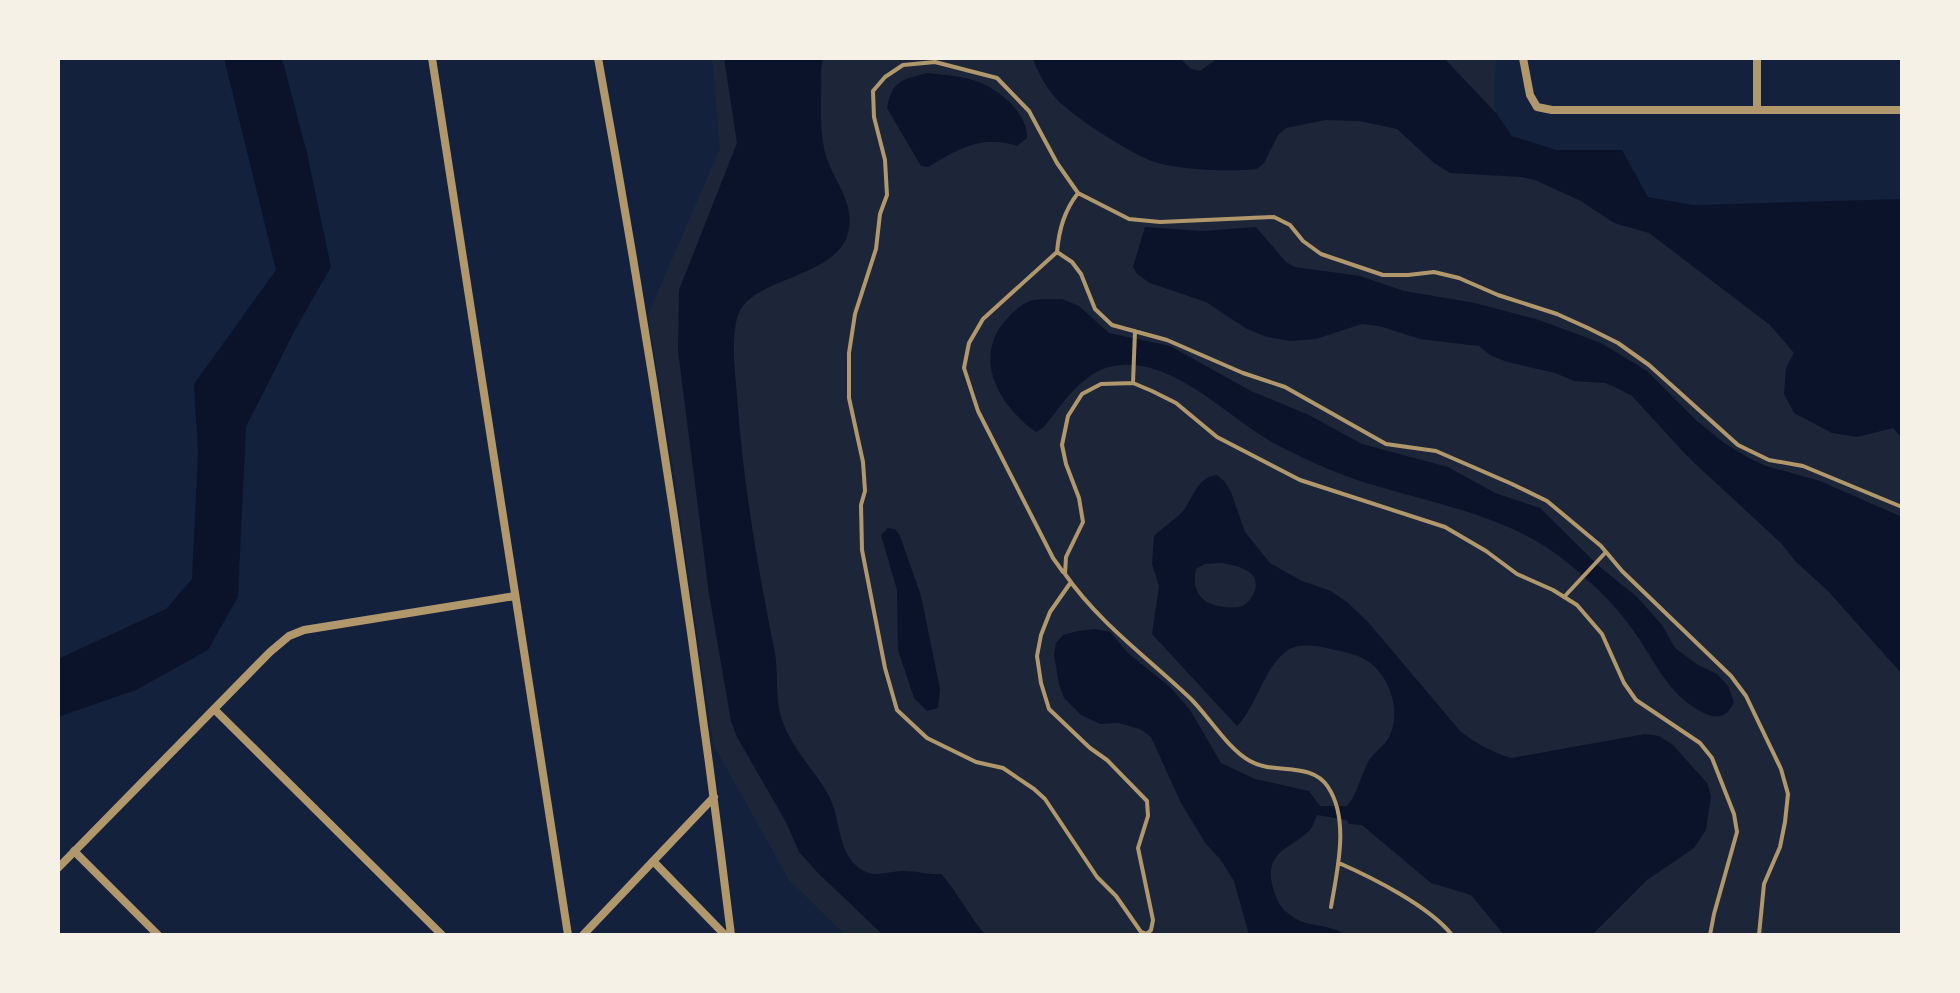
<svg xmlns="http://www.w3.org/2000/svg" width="1960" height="993" font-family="Literata,serif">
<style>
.green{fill:#1d2539}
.water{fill:#0b132b;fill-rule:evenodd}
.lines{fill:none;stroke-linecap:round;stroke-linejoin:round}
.service{stroke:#b1986c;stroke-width:4}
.minor{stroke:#b1986c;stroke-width:8}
</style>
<rect width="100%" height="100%" fill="#14213d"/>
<path class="green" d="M712,58H1496C1496,72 1492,103 1497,115C1514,158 1584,150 1622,150L1647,197L1693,205L1902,199V935H845L789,880L713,744L675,480L648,315L720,148Z"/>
<path class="water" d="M224,58H282L307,153L331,267L296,328L246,427L238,597L208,650L136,690L58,717V659L166,609L192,579L198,452L194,384L276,270Z
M724,58H823L821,69C822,95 819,123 824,148C829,175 854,199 849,228C842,280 748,275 737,318C731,343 735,371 737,396C743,483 758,569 775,653C779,677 774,702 784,725C794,751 816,772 829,796C842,820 836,856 864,871C878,878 891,870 905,871C918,871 928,875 941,874C959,893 968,916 986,935H883L818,873L799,852L787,824L737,737L731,721L709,594L678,351L679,290L737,143Z
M1033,58H1180L1191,69L1200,71L1218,58H1444L1496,113L1512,136L1556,150H1622L1648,197L1693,205L1902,199V438L1893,428L1857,437L1832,433L1794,413L1784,394L1786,368L1794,353L1770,325L1649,233L1614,223L1581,201L1535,180L1521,177L1450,173L1434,163L1397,129L1359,121L1325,120L1286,128L1278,135L1264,163L1257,169C1232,172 1182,170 1158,163C1135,157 1068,114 1054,96C1045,85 1037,71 1033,58Z
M927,73C944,75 963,76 979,82C1000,90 1028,114 1027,138L1017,146C982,134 958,149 928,167L921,166L887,108C892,80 902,80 927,73Z
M1145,227L1203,231L1256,227L1286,262L1295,267L1360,276L1404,291L1475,303L1539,320L1601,343L1647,371L1697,421L1724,443L1749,458L1766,466L1820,481L1902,517V674L1828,591L1795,561L1782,544L1689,458L1632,396L1617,388L1605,383L1574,381L1555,373L1507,362L1490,355L1479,346L1420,339L1379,326L1362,324L1316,339L1290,341L1267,337L1247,329L1206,302L1150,283L1137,274L1133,267Z
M1062,299L1079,306L1109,333L1170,346L1251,391L1309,415L1362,444L1448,467L1495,493L1540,508L1600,567L1637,597L1662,625L1675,648L1698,665L1717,674L1728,686L1734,702C1728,715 1720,720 1706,714C1667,696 1656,661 1632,629C1615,604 1592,583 1569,564C1516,519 1445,506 1380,487C1346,478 1311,462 1279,446C1233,422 1185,368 1132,365C1087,362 1068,398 1043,428L1036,432C1000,407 972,359 1005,321C1012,313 1020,305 1030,301C1039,298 1052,300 1062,299Z
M1217,475L1225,482L1231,492L1245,532L1270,563L1302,581L1331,591L1348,603L1368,622L1461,732C1477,744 1492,752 1511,758L1645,734L1659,736L1673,745L1707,783L1711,796L1706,830L1694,848L1647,880L1592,935H1504L1471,895L1431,883L1362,825L1349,824L1347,820L1317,815C1315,820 1313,827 1309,831C1290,849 1263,852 1273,888C1276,900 1282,910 1293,917C1309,928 1329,923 1345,935H1249L1234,881L1220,859L1206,844L1181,803L1151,737L1140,729L1118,723L1100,724L1081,715L1064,698L1059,684L1054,655L1056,643L1063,635L1078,631L1095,629L1110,632L1128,653L1170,687L1190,710L1221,763L1255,779L1309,791L1320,806H1347C1358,793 1360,777 1368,762C1373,753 1382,748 1388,739C1403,713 1390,673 1364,659C1356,654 1344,652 1335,650C1321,646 1300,642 1288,650C1263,667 1258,705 1237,726L1152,634L1159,586L1152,564L1154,536C1163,527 1175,520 1183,511C1193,498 1198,476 1217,475ZM1220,563C1235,565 1261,570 1255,590C1253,596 1249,602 1244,605C1238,609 1231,607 1225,607C1202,605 1191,592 1196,569L1205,564Z
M888,528L895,529L900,536L921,596L940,689L938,708L927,711L914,698L898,650L897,590L881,535Z"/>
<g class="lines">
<path class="service" d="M1057,252C1059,230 1064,211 1078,193L1129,219L1160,222L1274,217L1290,225L1303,241L1321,254L1383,275H1408L1434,272L1459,278L1498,295L1557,314L1588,328L1618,343L1649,365L1738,445L1769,460L1803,466L1902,507
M1133,383L1135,331
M1063,572L1053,558L978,411L964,368L969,343L983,319L1057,252L1072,262L1081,274L1095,309L1112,325L1167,340L1243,373L1285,387L1386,444L1436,451L1512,484L1547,501L1601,546L1622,571L1731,676L1746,696L1781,769L1788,794L1785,822L1780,847L1764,884L1759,935
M1071,582L1050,612L1041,635L1037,656L1041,683L1049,709L1090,748L1107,760L1147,801L1148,816L1138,848L1153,920L1151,930L1147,934L1141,932L1116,896L1097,877L1045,799L1034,789L1003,768L976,762L927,738L897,710L885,668L862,550L861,505L865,491L863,462L849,398V353L855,314L876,249L880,214L887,195L885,160L874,117L873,91L885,77L903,65L935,62L997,78L1029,111L1057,163L1078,193
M1564,597L1606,552
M1339,863C1373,878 1429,906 1452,935
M1331,907C1337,871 1350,820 1328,787C1311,761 1274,775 1250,761C1228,749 1209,717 1191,699C1148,658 1099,623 1065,574L1066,557L1083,522L1079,498L1066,464L1062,445L1068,416L1082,394L1101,384L1133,383L1152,391L1176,403L1217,437L1300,480L1445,527L1486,551L1517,574L1553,590L1577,605L1602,634L1624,683L1636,700L1700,743L1712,758L1734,814L1737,832L1714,914L1710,935"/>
<path class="minor" d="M432,58L568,935
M598,58C651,349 695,641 731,935
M1523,58L1530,95L1537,107L1552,110H1902
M1757,58V110
M214,709L442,935
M74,851L158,935
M653,861L725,935
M58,868L270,652L289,636L304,630L515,596
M583,935L714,797"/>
</g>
<rect width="1960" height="993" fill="none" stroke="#f6f1e7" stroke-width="120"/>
</svg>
